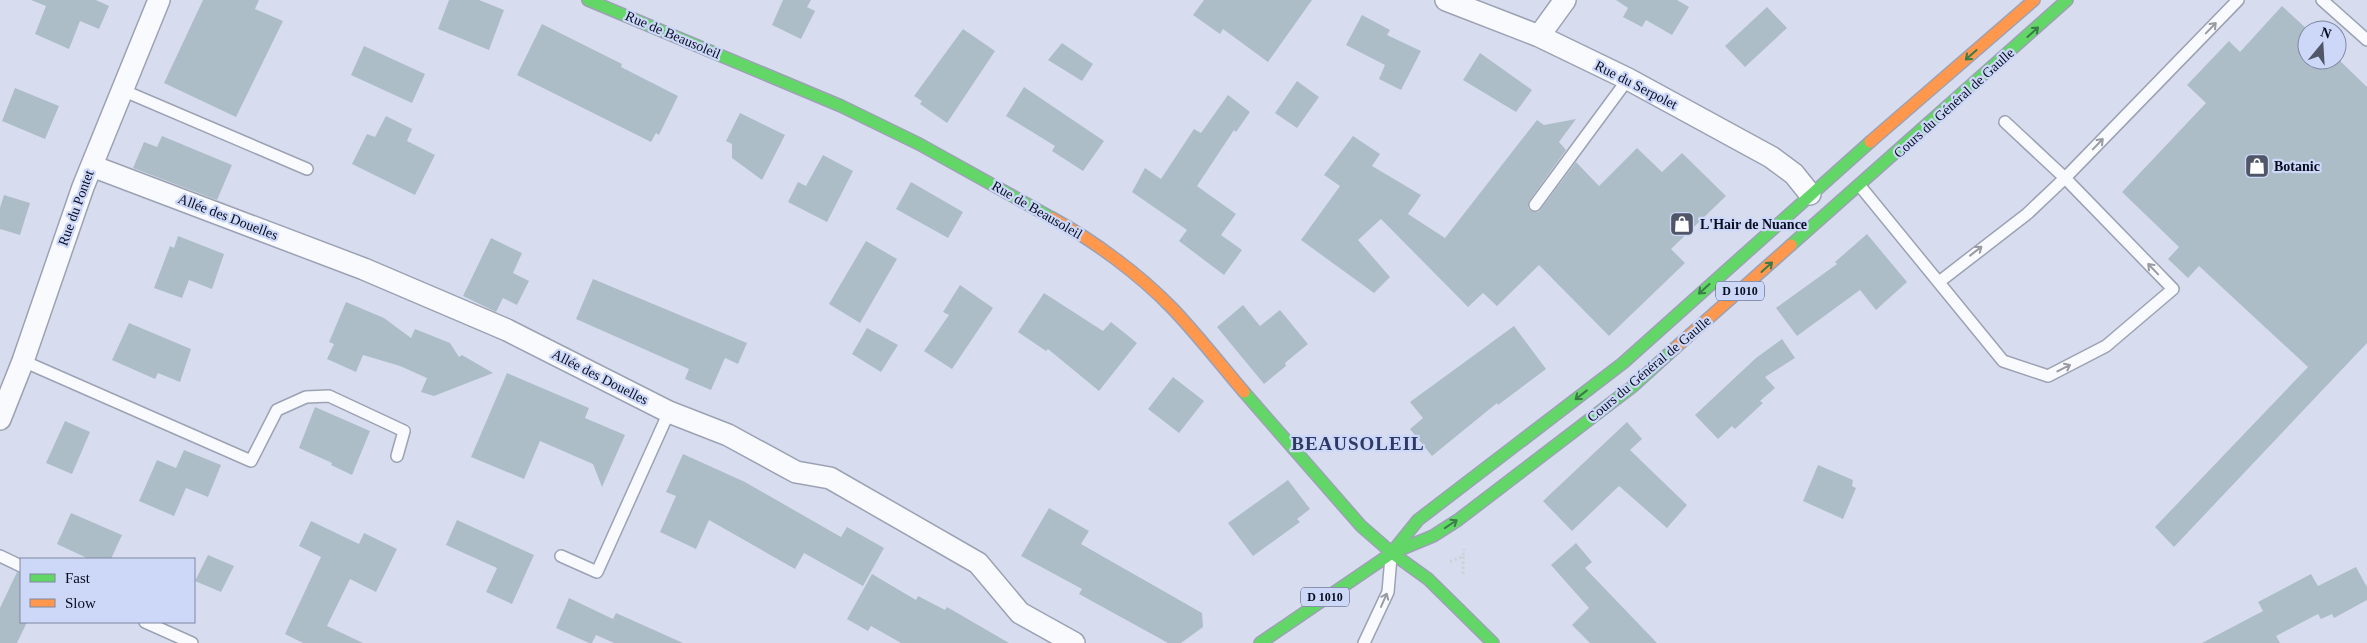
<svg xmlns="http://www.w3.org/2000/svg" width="2367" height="643" font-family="'Times New Roman',serif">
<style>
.building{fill:#acbdc8}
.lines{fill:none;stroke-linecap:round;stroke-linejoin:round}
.lane-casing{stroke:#9ca2b4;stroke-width:14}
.street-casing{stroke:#9ca2b4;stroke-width:24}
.fast-casing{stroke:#9ca2b4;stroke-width:14}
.slow-casing{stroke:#9ca2b4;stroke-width:14}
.path{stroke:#d0d2d7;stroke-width:3;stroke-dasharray:2.5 2.5;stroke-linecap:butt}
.lane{stroke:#f9fafd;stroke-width:11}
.street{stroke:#f9fafd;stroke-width:21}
.fast{stroke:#63d668;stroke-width:11}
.slow{stroke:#ff974d;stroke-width:11}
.oneway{stroke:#999ba4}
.oneway2{stroke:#3a7c47}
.labels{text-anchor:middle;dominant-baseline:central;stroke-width:4.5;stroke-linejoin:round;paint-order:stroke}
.shield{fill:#cdd8f9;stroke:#434a60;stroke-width:1}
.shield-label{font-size:12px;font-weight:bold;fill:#080d1f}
.street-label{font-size:14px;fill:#080d1f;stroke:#cdd8f9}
.poi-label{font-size:14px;font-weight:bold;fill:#080d1f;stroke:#cdd8f9;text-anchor:start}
.district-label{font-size:19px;font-weight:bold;letter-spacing:1px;fill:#2e3966;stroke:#cdd8f9}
</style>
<rect width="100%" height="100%" fill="#d7ddef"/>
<path class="building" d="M31,0H96L109,6L99,29L80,21L69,49L35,34L46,6Z
M203,0H259L255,9L283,21L236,117L164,83Z
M449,0H479L504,10L489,50L438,29Z
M783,0H811L807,7L815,11L801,39L772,25Z
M1204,0H1312L1268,62L1223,29L1220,34L1193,15Z
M1616,0H1677L1689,7L1672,35L1646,20L1642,27L1623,17L1628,8Z
M2282,6L2308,30L2307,60H2337V58L2367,87V343L2174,547L2155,527L2308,367L2199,266L2188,278L2168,259L2179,247L2122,192L2206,103L2187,85L2229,41L2240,52Z
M1767,7L1787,28L1745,67L1725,46Z
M1362,15L1390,30L1387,35L1421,51L1401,90L1379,79L1385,65L1346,45Z
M542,24L622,64L621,67L678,96L659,135L656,133L651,142L517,75Z
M963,29L995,51L947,123L920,104L922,101L914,96Z
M1062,43L1093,64L1082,81L1048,60Z
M364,46L425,74L412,103L351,75Z
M1480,53L1532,90L1516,112L1463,80Z
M1297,81L1319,97L1297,128L1275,113Z
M1024,87L1104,141L1083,171L1052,151L1055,146L1006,116Z
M15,88L59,106L45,139L2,121Z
M1228,95L1250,112L1236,132L1234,130L1197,186L1236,214L1221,235L1242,250L1224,275L1179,241L1187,230L1132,192L1145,168L1161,179L1194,129L1201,133Z
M740,113L785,135L762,180L732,158V144L726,141Z
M386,116L412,129L407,141L435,155L415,195L352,164L367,134L375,137Z
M1576,119L1559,142L1566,150L1529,201L1528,208L1531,211L1538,212L1541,209L1576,162L1599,186L1637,148L1662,172L1682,153L1726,196L1671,249L1685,263L1609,336L1539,265L1497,306L1483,293L1468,307L1381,219L1358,240L1390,277L1374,293L1301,240L1340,186L1324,175L1353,136L1380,154L1372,166L1421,195L1408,214L1445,238L1537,120L1544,125Z
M162,136L232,165L217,200L133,168L144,142L157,147Z
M823,155L853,171L827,222L788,202L798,182L806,186Z
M911,182L963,212L948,238L896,209Z
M4,195L30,203L20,235L0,229V208Z
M1867,234L1907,282L1876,310L1860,290L1797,336L1776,308L1837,264L1835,262Z
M178,236L224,254L212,289L189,280L182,298L154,288L170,246L174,248Z
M491,238L522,253L513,273L529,281L517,305L503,298L496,312L463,296Z
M866,241L897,259L860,323L829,304Z
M593,279L747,343L738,364L725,358L711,390L685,379L689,369L576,319Z
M960,285L993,308L952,369L924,351L949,315L943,312Z
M1044,293L1103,331L1111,322L1137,343L1099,391L1048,349L1046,351L1018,332Z
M346,302L384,318L411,338L415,329L450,343L459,357L462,355L493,373L434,396L421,392L427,378L400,366L363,355L356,372L327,359L334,344L329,342Z
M1243,305L1260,326L1280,310L1308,344L1285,363L1286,366L1264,384L1217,327Z
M129,323L191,349L180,382L158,373L155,379L112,360Z
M1514,326L1546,369L1498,405L1497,403L1432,456L1410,429L1423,418L1410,402Z
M867,328L898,345L881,372L852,354Z
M1782,339L1795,358L1765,377L1775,388L1760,401L1763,403L1735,429L1732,426L1718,439L1695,415L1756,358Z
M507,373L589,408L585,418L625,435L602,487L593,464L540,441L524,479L471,457Z
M1173,377L1204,401L1179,433L1148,409Z
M315,407L370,431L352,475L331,465L332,463L299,448Z
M65,421L90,432L72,474L46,463Z
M1627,422L1642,439L1630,450L1687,505L1667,528L1619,486L1572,531L1543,501Z
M184,450L221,465L208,497L186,488L174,516L139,501L157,460L176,468Z
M683,454L745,482L841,537L847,527L884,548L863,586L804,553L795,569L709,520L696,549L660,532L676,496L666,492Z
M1818,465L1853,480L1852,486L1856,488L1843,519L1803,501Z
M1288,480L1310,509L1297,519L1300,522L1253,556L1228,523Z
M1049,508L1089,531L1081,544L1202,613L1203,627L1181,643H1168L1079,594L1082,589L1021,556Z
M71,513L122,535L111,559H89L57,544Z
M457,520L534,555L512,604L486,592L497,568L446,545Z
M311,521L359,544L364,533L397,549L376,592L350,579L327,626L363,643H303L285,634L321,557L299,546Z
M1576,543L1592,562L1585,568L1657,643H1590L1572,625L1589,608L1551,565Z
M208,555L234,566L221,592L195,581Z
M2356,567L2367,587V600L2334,618L2332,614L2321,619L2318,614L2276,636L2280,643H2202L2263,611L2258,602L2311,574L2318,586Z
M17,572L21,573V622H27L17,643H0V608Z
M872,574L916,600L918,596L945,610L947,607L1009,643H901L871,626L868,631L847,619Z
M569,598L613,619L616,613L683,643H614L596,635L592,643H589L556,628Z"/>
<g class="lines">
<defs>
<path id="lane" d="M2322,0L2367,40
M122,90L307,169
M1860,186L2003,361L2048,376L2106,346L2173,289L2065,178L2005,122
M1535,205L1628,79
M1939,282L2027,214L2065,178L2238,0
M23,361L251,461L277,410L306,397L329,396L404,431L397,456
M0,556L21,566
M561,556L597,572L669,412
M145,622L192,643
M1364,643L1388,592L1391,557"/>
<path id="street" d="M1446,0L1539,36L1628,79L1771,157L1794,174L1810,194
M1539,36L1565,0
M92,166L364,269L507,330L669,412L728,435L796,472L830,478L978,563L1020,613L1074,643
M0,419L23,361L83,187L159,0"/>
<path id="fast" d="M588,0L841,106L919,144L1052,218
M1791,245L2067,0
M1244,392L1361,526L1392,553L1428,579L1493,643
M1393,551L1418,520L1623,363L1870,142
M1260,643L1392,553L1433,536L1458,520L1632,387L1675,348"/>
<path id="slow" d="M1870,142L2034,0
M1052,218C1093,240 1139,274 1172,308C1197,334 1220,364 1244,392
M1675,348L1791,245"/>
</defs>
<use href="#lane" class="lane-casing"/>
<use href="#street" class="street-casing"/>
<use href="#fast" class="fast-casing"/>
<use href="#slow" class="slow-casing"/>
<path class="path" d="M1450,562L1463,556L1464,549
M1463,574V556"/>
<use href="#lane" class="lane"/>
<use href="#street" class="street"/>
<use href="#fast" class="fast"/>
<use href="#slow" class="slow"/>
</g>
<defs><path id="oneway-shaft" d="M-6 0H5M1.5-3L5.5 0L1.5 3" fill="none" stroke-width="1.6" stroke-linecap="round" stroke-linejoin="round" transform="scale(1.25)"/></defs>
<g class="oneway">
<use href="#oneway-shaft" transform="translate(2211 28) rotate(-46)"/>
<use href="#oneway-shaft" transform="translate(2098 144) rotate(-46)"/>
<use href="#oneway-shaft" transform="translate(1976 251) rotate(-38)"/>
<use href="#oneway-shaft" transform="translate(2153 269) rotate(-134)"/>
<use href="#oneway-shaft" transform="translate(2064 368) rotate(-27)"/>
<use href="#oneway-shaft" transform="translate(1384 600) rotate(-66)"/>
</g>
<g class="oneway2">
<use href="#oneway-shaft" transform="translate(2033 32) rotate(-42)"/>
<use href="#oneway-shaft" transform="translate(1971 55) rotate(139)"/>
<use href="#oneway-shaft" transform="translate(1767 267) rotate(-42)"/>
<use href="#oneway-shaft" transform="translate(1704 289) rotate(138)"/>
<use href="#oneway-shaft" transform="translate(1581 395) rotate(142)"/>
<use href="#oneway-shaft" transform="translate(1451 524) rotate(-34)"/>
</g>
<defs>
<symbol id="shop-square" viewBox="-11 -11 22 22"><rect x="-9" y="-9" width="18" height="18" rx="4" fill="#505668" stroke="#cdd8f9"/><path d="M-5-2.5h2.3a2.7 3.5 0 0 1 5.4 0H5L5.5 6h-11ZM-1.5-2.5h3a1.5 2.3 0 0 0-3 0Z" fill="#fff"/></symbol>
</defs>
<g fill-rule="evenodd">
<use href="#shop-square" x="2243" y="152" width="28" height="28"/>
<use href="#shop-square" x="1668" y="210" width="28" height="28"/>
</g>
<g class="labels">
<g class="shield">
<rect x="1716" y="281.5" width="48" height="19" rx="4"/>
<rect x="1301" y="587.5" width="48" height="19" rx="4"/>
</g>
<g class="shield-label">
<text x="1740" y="291">D 1010</text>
<text x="1325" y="597">D 1010</text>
</g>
<g class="street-label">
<text transform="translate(673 35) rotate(23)">Rue de Beausoleil</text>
<text transform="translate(1636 85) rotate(27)">Rue du Serpolet</text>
<text transform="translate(1954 103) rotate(-42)">Cours du Général de Gaulle</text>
<text transform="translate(76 208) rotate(-70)">Rue du Pontet</text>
<text transform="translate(1037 210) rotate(30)">Rue de Beausoleil</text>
<text transform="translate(228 217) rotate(21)">Allée des Douelles</text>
<text transform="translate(1649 369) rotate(-40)">Cours du Général de Gaulle</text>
<text transform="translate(600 377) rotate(27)">Allée des Douelles</text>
</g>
<g class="poi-label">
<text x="2274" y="166">Botanic</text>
<text x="1700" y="224">L'Hair de Nuance</text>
</g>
<g class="district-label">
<text x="1358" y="443">BEAUSOLEIL</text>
</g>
</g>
<rect x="20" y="558" width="175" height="65" fill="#cdd8f9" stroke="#7e87a2"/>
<rect x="30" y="574" width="25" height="8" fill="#63d668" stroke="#7e87a2"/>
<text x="65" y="583" font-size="15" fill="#080d1f">Fast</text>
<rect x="30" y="599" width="25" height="8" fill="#ff974d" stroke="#7e87a2"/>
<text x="65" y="608" font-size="15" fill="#080d1f">Slow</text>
<g transform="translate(2322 45) rotate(18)"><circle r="24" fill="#cdd8f9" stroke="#7e87a2"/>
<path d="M0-4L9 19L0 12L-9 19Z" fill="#505668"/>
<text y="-8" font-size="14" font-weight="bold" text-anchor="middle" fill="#080d1f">N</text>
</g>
</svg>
